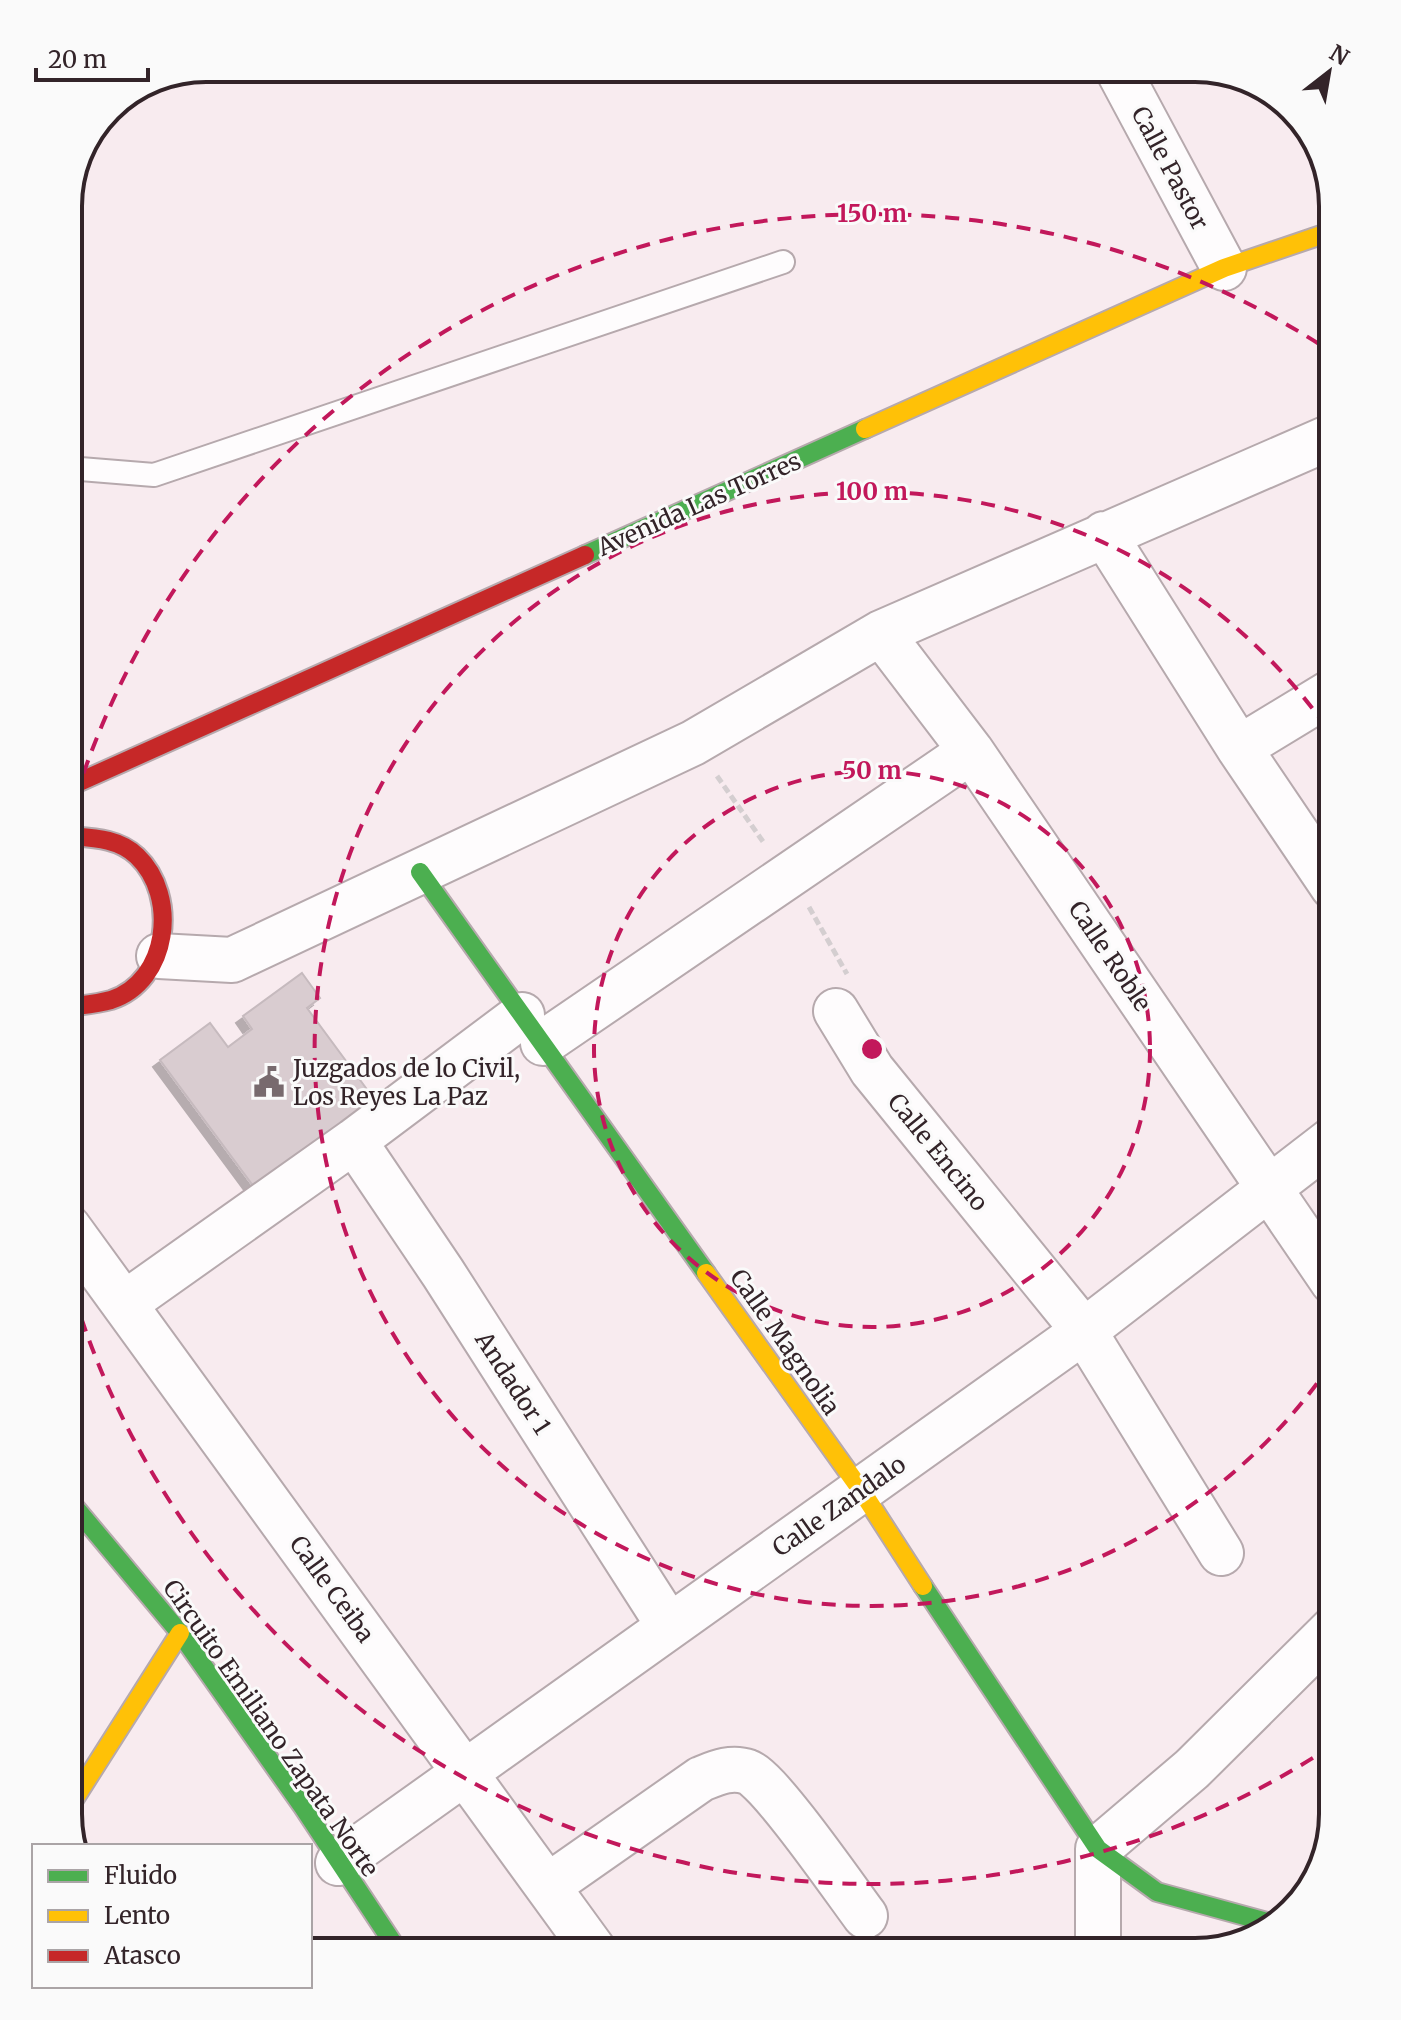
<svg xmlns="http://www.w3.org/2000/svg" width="1401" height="2020" font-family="Merriweather,serif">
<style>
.building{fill:#d9ccd0;stroke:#c6babe;stroke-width:2;filter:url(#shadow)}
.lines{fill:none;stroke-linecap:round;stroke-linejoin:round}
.lane-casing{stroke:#b6a9ad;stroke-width:26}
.street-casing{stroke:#b6a9ad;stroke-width:48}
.fast-casing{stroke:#b6a9ad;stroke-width:22}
.slow-casing{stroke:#b6a9ad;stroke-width:22}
.jam-casing{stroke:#b6a9ad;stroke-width:22}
.path{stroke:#d4ced0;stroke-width:5;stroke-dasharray:8 4;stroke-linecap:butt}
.lane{stroke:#fefcfd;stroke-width:22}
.street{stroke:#fefcfd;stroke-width:44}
.fast{stroke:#4caf50;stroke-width:18}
.slow{stroke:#ffc107;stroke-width:18}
.jam{stroke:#c62828;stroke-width:18}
.ring{fill:none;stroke:#c2185b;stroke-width:4;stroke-dasharray:14 10}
.labels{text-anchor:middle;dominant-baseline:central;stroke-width:6;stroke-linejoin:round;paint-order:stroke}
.street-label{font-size:24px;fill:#332429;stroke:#fafafa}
.poi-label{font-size:24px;fill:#332429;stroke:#fafafa;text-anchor:start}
.rim{fill:none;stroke:#332429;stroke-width:4}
.centre{fill:#c2185b;stroke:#fafafa;stroke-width:4}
.ring-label{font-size:24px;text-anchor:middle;font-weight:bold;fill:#c2185b;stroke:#fafafa;stroke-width:6;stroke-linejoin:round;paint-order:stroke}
</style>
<defs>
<filter id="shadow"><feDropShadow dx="-7" dy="7" stdDeviation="0" flood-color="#0004"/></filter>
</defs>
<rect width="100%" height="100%" fill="#f8ebef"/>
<path class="building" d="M302,973L320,998L307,1008L377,1103L257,1191L160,1060L210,1023L228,1047L252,1029L243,1016Z"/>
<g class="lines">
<defs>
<path id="lane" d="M68,468L154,475L783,262"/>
<path id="street" d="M1117,68L1224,268
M1104,534L1239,748L1333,887
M881,633L971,751L1333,1282
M1239,748L1333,691
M159,956L232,960L693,743L881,633L1333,436
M836,1011L872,1070L1084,1331L1221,1553
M543,1043L971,751
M354,1141L443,1273L669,1626
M68,1227L595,1952
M124,1304L354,1141L522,1015
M338,1863L1084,1331L1333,1139
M548,1886L701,1779C716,1773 731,1766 748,1772C768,1778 847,1892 865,1916
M1098,1952V1849L1192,1769L1333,1629"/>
<path id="fast" d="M585,555L865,429
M420,872L706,1273
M68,1499L180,1633L303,1807L399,1952
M923,1586L1098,1849L1157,1892L1274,1924"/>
<path id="slow" d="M865,429L1224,268L1333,231
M706,1273L861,1490L923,1586
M68,1809L180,1633"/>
<path id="jam" d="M68,787L585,555
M68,836C93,838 118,838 137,856C179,896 169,981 111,1000C97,1004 82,1005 68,1007"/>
</defs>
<use href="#lane" class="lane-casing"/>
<use href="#street" class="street-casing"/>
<use href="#fast" class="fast-casing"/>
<use href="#slow" class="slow-casing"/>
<use href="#jam" class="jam-casing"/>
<path class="path" d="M717,776L764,843
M809,907L847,974"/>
<use href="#lane" class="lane"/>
<use href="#street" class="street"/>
<use href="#fast" class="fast"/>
<use href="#slow" class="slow"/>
<use href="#jam" class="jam"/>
</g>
<g class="ring">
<circle cx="872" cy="1049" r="278"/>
<path d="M1331 1364A557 557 0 1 1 1331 734"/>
<path d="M1333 1745A835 835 0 0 1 69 1279M69 819A835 835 0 0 1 1333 353"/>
</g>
<defs>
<symbol id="civic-bare" viewBox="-9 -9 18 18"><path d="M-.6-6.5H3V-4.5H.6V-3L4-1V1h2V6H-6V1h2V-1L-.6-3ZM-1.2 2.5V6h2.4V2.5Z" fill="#786a6e" stroke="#fafafa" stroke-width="2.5" paint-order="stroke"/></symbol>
</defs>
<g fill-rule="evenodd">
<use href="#civic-bare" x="247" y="1060" width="44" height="44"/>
</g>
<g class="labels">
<g class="street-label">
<text transform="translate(1170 168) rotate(62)">Calle Pastor</text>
<text transform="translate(699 504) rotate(-24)">Avenida Las Torres</text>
<text transform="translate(1110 956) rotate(56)">Calle Roble</text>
<text transform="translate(938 1152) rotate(51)">Calle Encino</text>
<text transform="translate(785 1342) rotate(55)">Calle Magnolia</text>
<text transform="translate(513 1383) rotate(57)">Andador 1</text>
<text transform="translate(839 1506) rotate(-35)">Calle Zandalo</text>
<text transform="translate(332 1589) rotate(54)">Calle Ceiba</text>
<text transform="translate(271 1728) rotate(55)">Circuito Emiliano Zapata Norte</text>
</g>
<g class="poi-label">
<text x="293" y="1068">Juzgados de lo Civil,<tspan x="293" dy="28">Los Reyes La Paz</tspan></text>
</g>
</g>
<path d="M0 0H1401V2020H0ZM206 82H1195A124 124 0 0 1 1319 206V1814A124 124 0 0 1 1195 1938H206A124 124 0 0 1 82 1814V206A124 124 0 0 1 206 82Z" fill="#fafafa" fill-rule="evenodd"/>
<path class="rim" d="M206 82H1195A124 124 0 0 1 1319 206V1814A124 124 0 0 1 1195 1938H206A124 124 0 0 1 82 1814V206A124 124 0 0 1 206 82Z"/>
<circle cx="872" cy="1049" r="12" class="centre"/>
<g class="ring-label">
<text x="872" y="222">150 m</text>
<text x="872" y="500">100 m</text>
<text x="872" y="779">50 m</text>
</g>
<rect x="32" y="1844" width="280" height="144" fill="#fafafa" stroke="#aaa4a6" stroke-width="2"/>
<rect x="48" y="1870" width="40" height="12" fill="#4caf50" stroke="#aaa4a6" stroke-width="2"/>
<text x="104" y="1884" font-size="24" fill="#332429">Fluido</text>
<rect x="48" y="1910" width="40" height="12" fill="#ffc107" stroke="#aaa4a6" stroke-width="2"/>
<text x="104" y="1924" font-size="24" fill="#332429">Lento</text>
<rect x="48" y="1950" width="40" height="12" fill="#c62828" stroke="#aaa4a6" stroke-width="2"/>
<text x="104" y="1964" font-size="24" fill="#332429">Atasco</text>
<g transform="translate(1329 72) rotate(31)" stroke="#fafafa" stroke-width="6" paint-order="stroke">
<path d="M0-6L14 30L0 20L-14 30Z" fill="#332429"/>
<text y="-12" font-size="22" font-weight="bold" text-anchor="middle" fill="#332429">N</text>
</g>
<path d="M36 68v12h112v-12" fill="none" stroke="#332429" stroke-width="4"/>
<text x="48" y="68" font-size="24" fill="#332429" stroke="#fafafa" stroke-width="6" paint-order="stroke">20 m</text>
</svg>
